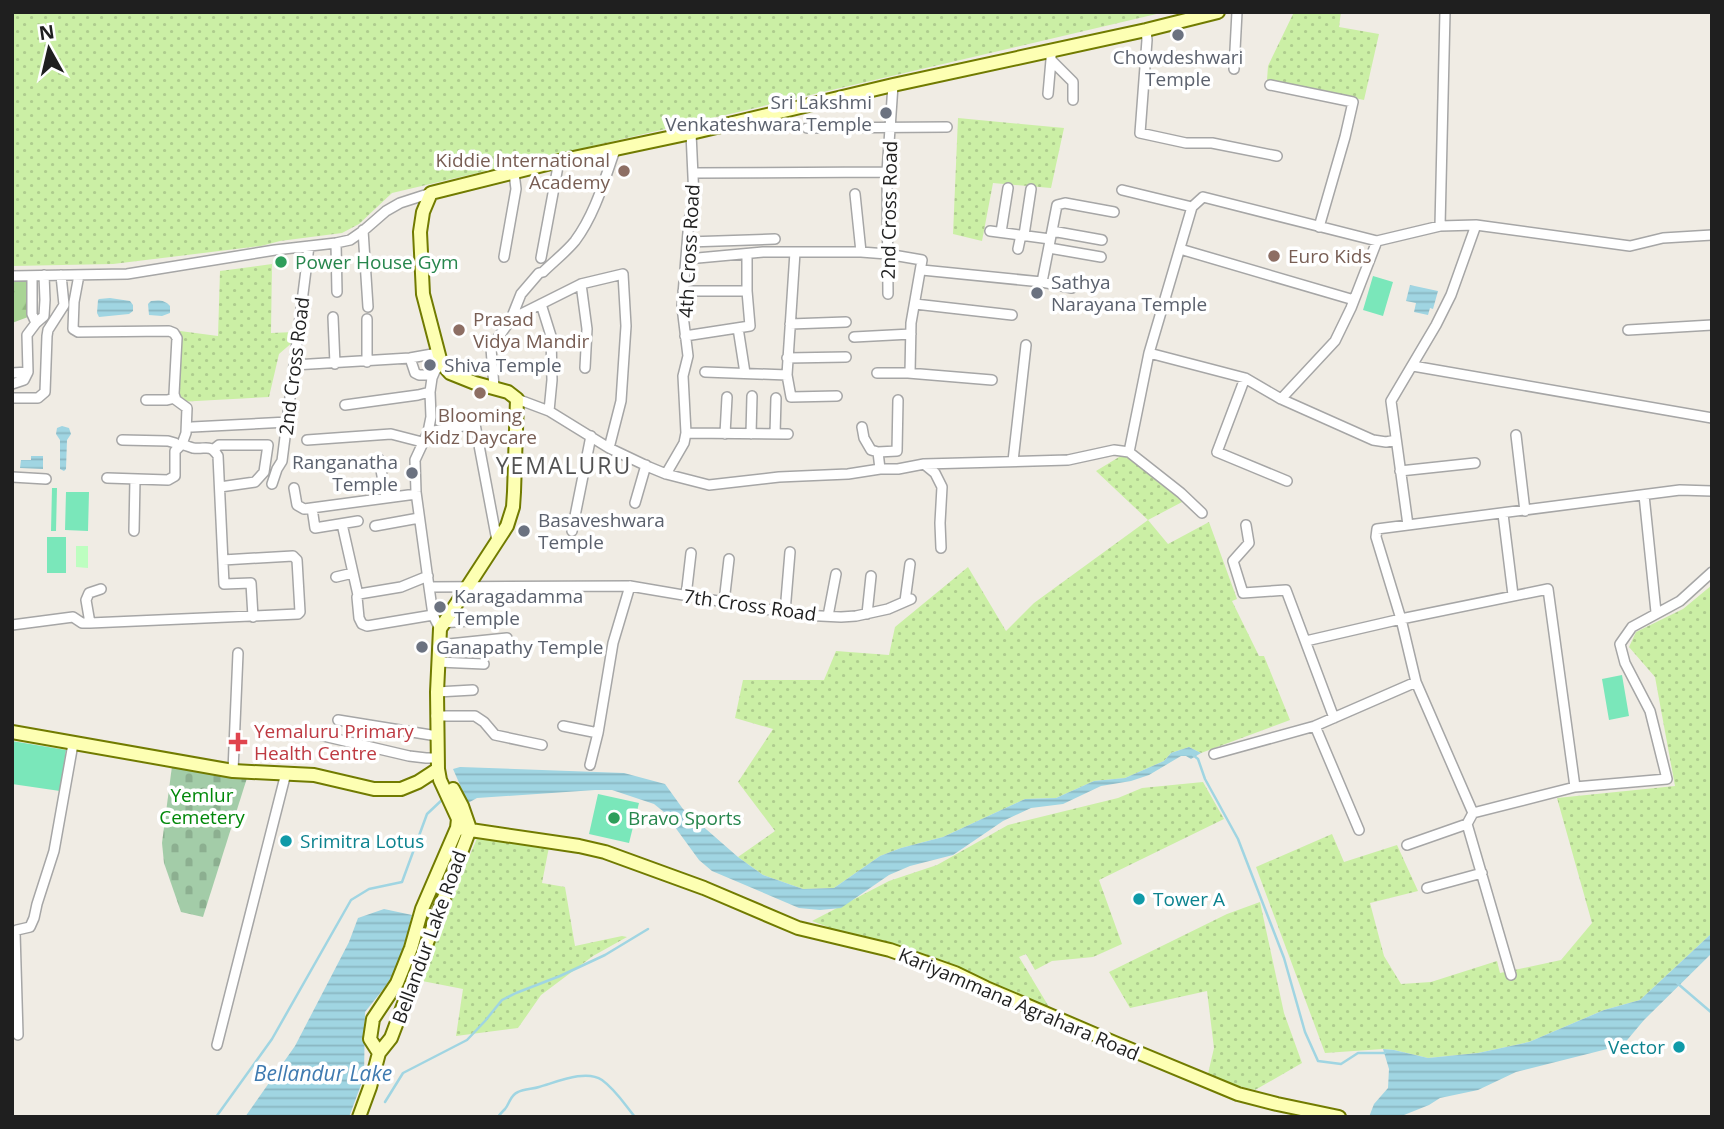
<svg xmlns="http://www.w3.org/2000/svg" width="1724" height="1129" font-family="'Open Sans',sans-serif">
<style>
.grass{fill:url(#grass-dots)}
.forest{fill:url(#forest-firs)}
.cemetery{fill:url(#cemetery-stones)}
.park{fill:#bdfec0}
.pitch{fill:#7ae7ba}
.water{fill:url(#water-rules)}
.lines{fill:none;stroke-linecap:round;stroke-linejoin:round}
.stream{stroke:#a0d5e2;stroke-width:2.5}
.street-casing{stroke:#a6a6a6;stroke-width:12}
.secondary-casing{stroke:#717b00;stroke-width:16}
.street{stroke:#fff;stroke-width:9}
.secondary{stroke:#fdffb3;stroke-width:12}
.worship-dot{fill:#6b7280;stroke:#fff;stroke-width:2.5}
.education-dot{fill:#8d6e63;stroke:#fff;stroke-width:2.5}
.leisure-dot{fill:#2e9e5b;stroke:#fff;stroke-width:2.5}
.health-dot{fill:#e0444e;stroke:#fff;stroke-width:2.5}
.culture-dot{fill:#0f9aa8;stroke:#fff;stroke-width:2.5}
.labels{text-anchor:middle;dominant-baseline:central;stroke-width:7;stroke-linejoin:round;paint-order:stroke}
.worship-label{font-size:19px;fill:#5b616d;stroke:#fff;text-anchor:start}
.education-label{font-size:19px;fill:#785e54;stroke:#fff;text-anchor:start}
.street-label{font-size:19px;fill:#1f1f1f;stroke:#fff}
.leisure-label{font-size:19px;fill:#27864d;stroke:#fff;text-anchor:start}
.health-label{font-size:19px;fill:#be3a42;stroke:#fff;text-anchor:start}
.park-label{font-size:19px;fill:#018809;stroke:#fff}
.culture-label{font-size:19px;fill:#0d838f;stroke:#fff;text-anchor:start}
.water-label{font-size:21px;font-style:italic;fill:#3f7ab0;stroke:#fff}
.quarter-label{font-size:23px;letter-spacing:2px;fill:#525252;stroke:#fff}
</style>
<defs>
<pattern id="grass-dots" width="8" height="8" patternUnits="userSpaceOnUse" patternTransform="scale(1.75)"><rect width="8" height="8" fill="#cbefa5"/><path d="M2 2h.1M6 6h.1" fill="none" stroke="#aecc8e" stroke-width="1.8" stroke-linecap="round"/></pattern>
<pattern id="forest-firs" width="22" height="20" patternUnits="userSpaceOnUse" patternTransform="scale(1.75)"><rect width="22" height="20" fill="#a9d495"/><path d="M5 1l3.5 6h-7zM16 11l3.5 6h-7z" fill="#91b680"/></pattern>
<pattern id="cemetery-stones" width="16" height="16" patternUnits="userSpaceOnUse" patternTransform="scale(1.75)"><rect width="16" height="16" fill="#a3cca8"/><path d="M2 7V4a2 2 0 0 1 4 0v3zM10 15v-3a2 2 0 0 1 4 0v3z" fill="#8caf90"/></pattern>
<pattern id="water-rules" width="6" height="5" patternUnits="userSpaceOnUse" patternTransform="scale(1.75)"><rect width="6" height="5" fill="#a0d5e2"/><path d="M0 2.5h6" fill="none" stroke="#89b6c1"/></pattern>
</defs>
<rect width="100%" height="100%" fill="#f0ece4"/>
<path class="grass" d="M12,12H1165L392,193L359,224L342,233L280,241L261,246L113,264L12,266Z
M1294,12H1341L1339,27L1379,34L1364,100L1267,80L1268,66Z
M958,118L1064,128L1051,188L993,183L982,241L953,234Z
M272,264L271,333L295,332L294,341L279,354L269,397L178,402L180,331L218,336L220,271Z
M1124,454L1184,501L1148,520L1168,544L1209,522L1237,599L1232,601L1259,656H1264L1290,720L1201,753L1189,747L1171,753L1164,761L1125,778L1094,781L1056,798L1025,799L943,837L901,848L880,856L834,888L803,889L763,875L738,857L775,831L738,782L773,729L735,718L743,680H824L836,651L889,655L895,627L968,567L1006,631L1034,603L1148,520L1096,471Z
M1712,585V933L1640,1000L1604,1010L1529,1042L1478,1053L1428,1058L1394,1050L1383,1049L1325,1053L1256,867L1332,834L1344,862L1397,845L1418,891L1370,903L1384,956L1401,984L1431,982L1497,961L1500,973L1561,960L1592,923L1557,798L1675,786L1655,677L1629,647L1636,632L1683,609Z
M1203,782L1224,819L1099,880L1122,944L1093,957L1052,961L1035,970L1026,954L1019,957L1052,1012L812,921L889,881L937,865L1008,825L1118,798L1142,788Z
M478,836L549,847L542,883L565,887L575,946L622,936L627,937L593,956L541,995L518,1028L456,1036L463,989L417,980Z
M1260,902L1284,1013L1302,1063L1255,1090L1207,1078L1214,1048L1207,991L1130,1008L1109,972L1227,914Z"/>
<path class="forest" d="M12,281H29L30,306L28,317L12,323Z"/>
<path class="cemetery" d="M172,766L247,778L203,917L181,912L164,863L162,843Z"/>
<path class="park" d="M76,546H88V568L76,567Z"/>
<path class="pitch" d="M1373,276L1393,282L1383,316L1363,310Z
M52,488H57L56,531H51Z
M66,492H89L88,531L65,530Z
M47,537H66V573H47Z
M1622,675L1629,716L1609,720L1602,679Z
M12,741L66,750L60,791L12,784Z
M598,794L639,803L629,843L589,834Z"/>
<path class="water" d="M1410,285L1438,291L1433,309L1430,308L1428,315L1414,312L1416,303L1406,301Z
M110,298L130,301L133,305V311L129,314L99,317L97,313L98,300L99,299Z
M151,301C159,300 165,300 170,306V313L162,316L149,315L148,304Z
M62,426L69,428L71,434L67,440L66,469L64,471L60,469V440L56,434L57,428Z
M31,456H43V469L20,468L21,460H31Z
M1189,747L1201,753L1191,759L1186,756H1181L1149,775L1131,781L1101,786L1063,804L1031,808L1003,821L953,855L910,866L889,875L841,908L820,910L799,908L712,871L699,860L664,812L654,804L612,790H595L477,798L468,803L453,769L460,767L624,773L665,784L683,809L738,857L763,875L803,889L834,888L880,856L901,848L943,837L1025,799L1056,798L1094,781L1125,778L1164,761L1171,753Z
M384,909L412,915L400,963L385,987L365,1012L364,1077L349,1117H245L295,1046L349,942L358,918Z
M1712,933V953L1644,1020L1623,1045L1516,1072L1478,1090L1440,1098L1429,1105L1399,1117H1369L1374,1104L1388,1088L1389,1069L1383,1049L1394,1050L1428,1058L1478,1053L1529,1042L1604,1010L1640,1000Z"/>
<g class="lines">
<path class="stream" d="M1193,755L1198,759L1205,779L1238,839L1284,958L1305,1032L1318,1061L1341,1064L1358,1053H1385
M1677,983L1712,1013
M385,1102L403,1073L467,1040L485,1021L502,1000L516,993L560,976L605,955L648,929
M216,1117L272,1039L351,900L369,889L402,882L427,814L444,798
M498,1117C500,1114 503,1111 505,1109C510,1103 510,1095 518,1092C524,1089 533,1089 539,1087C557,1082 586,1069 602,1080C616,1090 625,1105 635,1117"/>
<defs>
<path id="street" d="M1146,30L1147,40L1140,133L1186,143H1212L1277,156
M1051,51V60L1073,82V100
M1234,69L1237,12
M1270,85L1353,102L1345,137L1319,227
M1048,94L1051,60
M807,128L947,127
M693,173L887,172
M1122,190L1192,207
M855,194L861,252
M1440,226L1445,12
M363,230L368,307
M990,231L1050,239
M1052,231L1102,240
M1001,232L1008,188
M1024,235L1031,189
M688,242L775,239
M336,243L337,292
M1049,248L1101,257
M1018,249L1021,235
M1180,249L1354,300
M504,257L516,189L514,173
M541,258L559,161
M687,259L763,252H861L887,254L922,260L911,323L910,373H877
M922,270L1042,282L1072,288
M79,275L74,302L73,329L78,332L169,331L174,333L177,338L174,394L176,400L187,408L186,433L182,444C184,445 190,447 193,448C205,450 210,443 218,456L224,584L251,583L253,617
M12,276L127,274L275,250L336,243L350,240L363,231L386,211L400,203L431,193
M32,276V314L36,323L44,316L45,300L44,275
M1042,282L1057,205L1065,203L1114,212
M581,284L587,329L585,368
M683,291H747L750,326L685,336
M747,291V254
M888,294L887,172L893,85
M541,304L551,336L552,380L549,411
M915,304L1012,315
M333,317L335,364
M367,319V362
M511,319L581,284L623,274L626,326L621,401L609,448
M790,324L846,322
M738,328L745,373
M1628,330L1712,325
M854,337L911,334
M410,358L415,373L419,375H433
M787,358L846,357
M294,365L410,358L438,353
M1413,366L1712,418
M705,372L787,375L791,397L837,396
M12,373L28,372
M908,373L992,380
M787,375L795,252
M1245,378L1217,452L1287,481
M12,384L24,380L28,372L27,335L36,323
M494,387L491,348L511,319L521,294L539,273L543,272C553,262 566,252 575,241C595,214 604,181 615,150
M12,398H38L45,392L47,336L48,330L64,305L61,275
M517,399L549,411L609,448L649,467L666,474L709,485L779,477L848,474L880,469H898L924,464L1068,460L1114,450L1129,452L1181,493L1202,513
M1281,399L1335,341L1351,308L1377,241
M146,400H167L175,398
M345,405L418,395L430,392
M192,427L288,422
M862,427L864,438L871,450L878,452L880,469
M428,432L475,424L497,541
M686,433L788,434
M725,434L727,397
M751,434L752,396
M775,434L776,398
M1516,435L1525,511
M122,440L168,441L175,443L178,447
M307,440L391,434L422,442
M1396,440L1386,442L1373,440L1281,399L1245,378L1149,353L1192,207L1203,197L1377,241L1440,226L1476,225L1630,246L1663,238L1712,235
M214,449L219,445H268L264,472L255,482L220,487
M878,452L897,451L898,400
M1129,452L1149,353
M379,459L386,498
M1013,461L1026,345
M924,464L935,473L942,487L940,523L941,548
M1400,471L1475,463
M666,474L684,443L686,433L683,376L688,356L682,307L689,220L694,198L691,133
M12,477L46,479
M107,478L168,480L175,476V451L182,444
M272,484L277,469L282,461L309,246
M294,488L297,505L304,509L416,494
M1712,491L1680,490L1377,529L1376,537L1401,619L1416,682L1473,813L1575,787L1667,779L1650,711L1625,663L1620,644L1632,627L1680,601L1712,572
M1644,495L1656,612
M635,503L646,465
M312,508L315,528L358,521
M1503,514L1513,595
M342,524L358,595
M1246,525L1249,543L1233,561L1243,593L1286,590L1334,718
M1408,525L1391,401L1436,325L1451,295L1476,225
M375,526L419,518
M134,531L135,479
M572,531L591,436
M428,576L401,587L359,594L357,597L359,618L362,624L367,626L433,615
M336,577L353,573
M429,587L630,586L801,615L841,617L856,616L888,609L911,599
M686,596L691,553
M905,601L910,564
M724,602L729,559
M785,612L790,552
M867,614L871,576
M828,616L836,574
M90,623L86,600L89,593L101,589
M442,623L506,618
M12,625L73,617L82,623H90L298,614L300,612L297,560L293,556L223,560
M440,629L433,615L429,587L416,492L415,460L428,432L431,417L430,392L432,378L435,371L441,363
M1306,641L1401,619L1548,589L1575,787
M439,645L507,638
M438,662L484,664
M437,692L473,690
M436,716H475L484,722L495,735L542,745
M338,720L437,736
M563,726L598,733
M315,734L409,756L426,758H438
M1214,754L1315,726
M590,765L598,733L613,643L630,586
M233,771L238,653
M1473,813L1467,824L1511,975
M1359,830L1315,726L1416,682
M1407,845L1467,824
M1427,888L1482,873
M18,1035L15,932L17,930L30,927L34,918L37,904L54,851L73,744
M217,1045L286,773"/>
<path id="secondary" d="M12,732L233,771L314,775L374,789H401L418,782L438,769
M457,828L579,846L605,852L704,888L798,928L890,950L955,973L986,988L1115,1043L1238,1094L1277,1104L1339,1117
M379,1053L370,1039L373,1019L397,983L411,948L422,909L457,828L458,819L440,780L438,769L437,692L440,629L507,526L513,507L514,492L517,399L508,392L475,383L450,373L441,363L423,294L420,232L423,212L431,193L559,161L691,133L893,85L1146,30L1218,12
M359,1117L370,1087L379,1053L391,1038L470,829L462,806L453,789"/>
</defs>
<use href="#street" class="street-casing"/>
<use href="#secondary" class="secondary-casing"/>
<use href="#street" class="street"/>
<use href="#secondary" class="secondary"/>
</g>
<g class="worship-dot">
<circle cx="1178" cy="35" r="7"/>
<circle cx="886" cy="113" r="7"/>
<circle cx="1037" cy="293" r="7"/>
<circle cx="430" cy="365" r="7"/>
<circle cx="412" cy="473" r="7"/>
<circle cx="524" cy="531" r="7"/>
<circle cx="440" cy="607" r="7"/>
<circle cx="422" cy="647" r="7"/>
</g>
<g class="education-dot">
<circle cx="624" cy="171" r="7"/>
<circle cx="1274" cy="256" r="7"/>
<circle cx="459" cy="330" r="7"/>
<circle cx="480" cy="393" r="7"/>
</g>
<g class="leisure-dot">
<circle cx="281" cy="262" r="7"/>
<circle cx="614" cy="818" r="7"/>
</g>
<path class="health-dot" d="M234.5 731.5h7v7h7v7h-7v7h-7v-7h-7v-7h7z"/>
<g class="culture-dot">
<circle cx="286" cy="841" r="7"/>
<circle cx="1139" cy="899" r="7"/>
<circle cx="1679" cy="1047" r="7"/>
</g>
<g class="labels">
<g class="worship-label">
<text x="1178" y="57" text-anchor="middle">Chowdeshwari<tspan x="1178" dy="22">Temple</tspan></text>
<text x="872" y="102" text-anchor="end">Sri Lakshmi<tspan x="872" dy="22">Venkateshwara Temple</tspan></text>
<text x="1051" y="282">Sathya<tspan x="1051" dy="22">Narayana Temple</tspan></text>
<text x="444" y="365">Shiva Temple</text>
<text x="398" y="462" text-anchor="end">Ranganatha<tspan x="398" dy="22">Temple</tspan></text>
<text x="538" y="520">Basaveshwara<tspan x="538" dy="22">Temple</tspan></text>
<text x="454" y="596">Karagadamma<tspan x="454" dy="22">Temple</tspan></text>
<text x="436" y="647">Ganapathy Temple</text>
</g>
<g class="education-label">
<text x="610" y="160" text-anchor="end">Kiddie International<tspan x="610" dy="22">Academy</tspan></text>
<text x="1288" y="256">Euro Kids</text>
<text x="473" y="319">Prasad<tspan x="473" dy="22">Vidya Mandir</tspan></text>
<text x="480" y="415" text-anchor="middle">Blooming<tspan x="480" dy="22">Kidz Daycare</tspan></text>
</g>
<g class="street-label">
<text transform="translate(889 210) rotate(-89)">2nd Cross Road</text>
<text transform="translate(689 251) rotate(-87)">4th Cross Road</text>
<text transform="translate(294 366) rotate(-83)">2nd Cross Road</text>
<text transform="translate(750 605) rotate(8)">7th Cross Road</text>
<text transform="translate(429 937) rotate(-70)">Bellandur Lake Road</text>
<text transform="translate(1019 1004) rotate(23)">Kariyammana Agrahara Road</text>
</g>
<g class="leisure-label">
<text x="295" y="262">Power House Gym</text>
<text x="628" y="818">Bravo Sports</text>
</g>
<g class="health-label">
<text x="254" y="731">Yemaluru Primary<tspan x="254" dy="22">Health Centre</tspan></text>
</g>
<g class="park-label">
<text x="202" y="795">Yemlur<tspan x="202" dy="22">Cemetery</tspan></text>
</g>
<g class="culture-label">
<text x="300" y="841">Srimitra Lotus</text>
<text x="1153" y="899">Tower A</text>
<text x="1665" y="1047" text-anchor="end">Vector</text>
</g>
<g class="water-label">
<text x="323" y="1073">Bellandur Lake</text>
</g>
<g class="quarter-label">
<text x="564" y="465">YEMALURU</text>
</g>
</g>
<rect width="1724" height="1129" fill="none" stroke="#1f1f1f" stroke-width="28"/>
<g transform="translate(49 49) rotate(352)" stroke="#ffffff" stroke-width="5" paint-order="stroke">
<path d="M0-5L12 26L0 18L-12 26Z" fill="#1f1f1f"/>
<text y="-10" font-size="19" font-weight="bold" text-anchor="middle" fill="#1f1f1f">N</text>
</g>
</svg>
